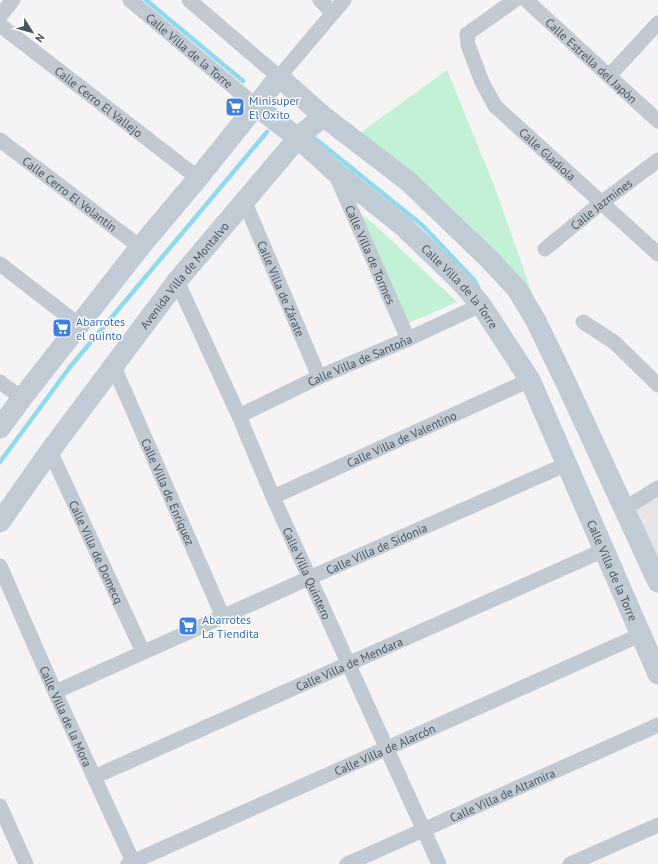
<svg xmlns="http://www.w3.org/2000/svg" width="658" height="864" font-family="'PT Sans',sans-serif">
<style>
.education{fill:#e6e4e5}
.green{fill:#c3f1d5}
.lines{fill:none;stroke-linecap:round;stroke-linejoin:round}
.stream{stroke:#90daee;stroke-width:4.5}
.street{stroke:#c1cad2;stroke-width:15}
.secondary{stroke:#c1cbd6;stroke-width:21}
.labels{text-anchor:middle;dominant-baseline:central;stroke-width:3;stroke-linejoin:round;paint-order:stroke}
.street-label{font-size:12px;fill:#4a5661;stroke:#fff}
.shop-label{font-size:12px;fill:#366cbe;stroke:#fff;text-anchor:start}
</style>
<rect width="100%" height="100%" fill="#f5f3f3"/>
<path class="education" d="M658,496V562L636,509Z"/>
<path class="green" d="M447,70L495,188L550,344L521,301L356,136Z
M343,202L368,219L391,240L457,302L397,328Z"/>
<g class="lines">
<path class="stream" d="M146,0L243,81
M313,137L422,225L474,280L478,287
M0,462L70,367L267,132"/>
<g class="street">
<path id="s1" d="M130,0L256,106"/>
<path d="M189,0L279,77L344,0"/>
<path d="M320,0L333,13"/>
<path id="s2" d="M515,0L467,34L468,45L482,82L495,106L658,254"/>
<path id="s3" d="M526,0L658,121"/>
<path d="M0,16L13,0"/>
<path id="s4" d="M0,25L198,178"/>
<path d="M609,76L658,23"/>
<path id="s5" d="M0,140L140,247"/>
<path id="s6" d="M335,173L408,339"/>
<path id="s7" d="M244,200L319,377"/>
<path id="s8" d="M545,249L601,203L658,160"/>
<path d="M0,264L79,325"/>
<path id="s9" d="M177,281L239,416L273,497L439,864"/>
<path d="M583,322L614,342L658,385"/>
<path id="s10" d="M114,367L223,617"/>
<path d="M0,382L22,398"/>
<path id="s11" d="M239,416L319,377L408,339L481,305"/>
<path id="s12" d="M50,451L143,652"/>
<path id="s13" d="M273,497L530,380"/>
<path d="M624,509L658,488"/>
<path id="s14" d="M0,566L55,692L134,864"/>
<path id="s15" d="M55,692L309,578L567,464"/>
<path id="s16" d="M94,777L604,550"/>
<path d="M0,806L26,864"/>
<path id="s17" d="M128,864L640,635"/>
<path id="s18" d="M347,864L658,725"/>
<path d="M570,864L658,825"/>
</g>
<g class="secondary">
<path id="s19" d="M256,106L298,138L333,170L403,226L461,282L481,305L530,380L658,674"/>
<path d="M0,428L22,398L140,247L198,178L279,77L323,116L409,182L489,259L517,289L536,321L567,385L658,582"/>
<path id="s20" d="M0,522L50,451L177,281L298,138L323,116"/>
</g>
</g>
<defs>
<symbol id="supermarket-square" viewBox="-11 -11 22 22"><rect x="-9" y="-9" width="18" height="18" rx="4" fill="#3f7fe0" stroke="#fff"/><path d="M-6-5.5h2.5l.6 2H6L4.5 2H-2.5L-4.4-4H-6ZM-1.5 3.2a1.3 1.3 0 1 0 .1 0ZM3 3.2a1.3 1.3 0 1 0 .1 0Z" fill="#fff"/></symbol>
</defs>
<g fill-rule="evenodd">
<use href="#supermarket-square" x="224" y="96" width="22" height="22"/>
<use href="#supermarket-square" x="51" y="317" width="22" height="22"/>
<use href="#supermarket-square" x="177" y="615" width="22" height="22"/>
</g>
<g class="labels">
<g class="street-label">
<text stroke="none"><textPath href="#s1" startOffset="78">Calle Villa de la Torre</textPath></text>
<text stroke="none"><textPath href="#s3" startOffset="89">Calle Estrella del Japón</textPath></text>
<text stroke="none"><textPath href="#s4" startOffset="125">Calle Cerro El Vallejo</textPath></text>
<text stroke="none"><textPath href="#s2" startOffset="208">Calle Gladiola</textPath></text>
<text stroke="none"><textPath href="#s5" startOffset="88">Calle Cerro El Volantín</textPath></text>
<text stroke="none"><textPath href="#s8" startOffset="72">Calle Jazmines</textPath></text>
<text stroke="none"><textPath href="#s6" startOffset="89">Calle Villa de Tormes</textPath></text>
<text stroke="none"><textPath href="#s20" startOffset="308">Avenida Villa de Montalvo</textPath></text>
<text stroke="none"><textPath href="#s19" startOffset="273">Calle Villa de la Torre</textPath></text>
<text stroke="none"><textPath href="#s7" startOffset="96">Calle Villa de Zárate</textPath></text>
<text stroke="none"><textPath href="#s11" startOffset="133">Calle Villa de Santoña</textPath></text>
<text stroke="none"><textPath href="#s13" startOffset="141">Calle Villa de Valentino</textPath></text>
<text stroke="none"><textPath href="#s10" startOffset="136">Calle Villa de Enríquez</textPath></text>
<text stroke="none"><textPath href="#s15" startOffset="352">Calle Villa de Sidonia</textPath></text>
<text stroke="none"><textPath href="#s12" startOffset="111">Calle Villa de Domecq</textPath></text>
<text stroke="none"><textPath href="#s19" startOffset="598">Calle Villa de la Torre</textPath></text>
<text stroke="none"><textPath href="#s9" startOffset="320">Calle Villa Quintero</textPath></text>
<text stroke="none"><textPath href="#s16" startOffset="279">Calle Villa de Mendara</textPath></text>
<text stroke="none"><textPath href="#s14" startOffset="164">Calle Villa de la Mora</textPath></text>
<text stroke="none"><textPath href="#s17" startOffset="281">Calle Villa de Alarcón</textPath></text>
<text stroke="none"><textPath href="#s18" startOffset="170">Calle Villa de Altamira</textPath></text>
</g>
<g class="shop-label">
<text x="249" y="100">Minisuper<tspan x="249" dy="14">El Oxito</tspan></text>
<text x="76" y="321">Abarrotes<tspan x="76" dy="14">el quinto</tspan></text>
<text x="202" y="619">Abarrotes<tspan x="202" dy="14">La Tiendita</tspan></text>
</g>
</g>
<g transform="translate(32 32) rotate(127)" stroke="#ffffff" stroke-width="3" paint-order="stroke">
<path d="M0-3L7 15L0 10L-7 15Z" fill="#4a5661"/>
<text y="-6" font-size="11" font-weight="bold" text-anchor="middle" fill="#4a5661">N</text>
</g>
</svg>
